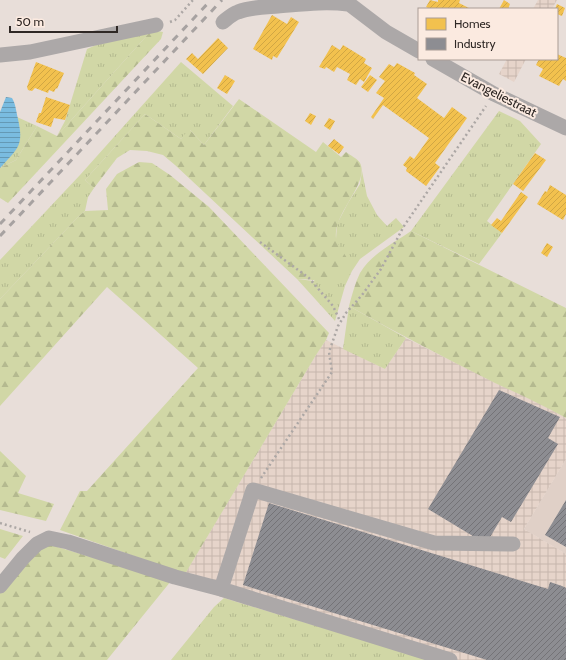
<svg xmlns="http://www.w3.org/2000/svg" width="566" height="660" font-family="Cabin,sans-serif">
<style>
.commercial{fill:#e0d0c7}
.industrial{fill:url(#industrial-grid)}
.grass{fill:url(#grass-tufts)}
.forest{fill:url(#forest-firs)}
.water{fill:url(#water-rules)}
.homes{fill:url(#homes-hatch)}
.industry{fill:url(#industry-hatch)}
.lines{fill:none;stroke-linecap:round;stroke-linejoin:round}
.path{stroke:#aca7a5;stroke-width:2.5;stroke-dasharray:2 3;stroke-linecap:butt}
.minor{stroke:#aca8a8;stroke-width:15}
.rail{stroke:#a7a2a1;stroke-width:3;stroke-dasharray:7 7;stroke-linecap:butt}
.labels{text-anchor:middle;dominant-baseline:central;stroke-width:4;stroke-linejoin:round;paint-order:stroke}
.street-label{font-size:13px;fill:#2f2825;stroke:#fbeae0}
</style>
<defs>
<pattern id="industrial-grid" width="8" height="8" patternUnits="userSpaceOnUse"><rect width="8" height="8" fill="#e6d4ca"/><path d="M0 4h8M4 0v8" fill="none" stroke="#c6b6ad"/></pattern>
<pattern id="grass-tufts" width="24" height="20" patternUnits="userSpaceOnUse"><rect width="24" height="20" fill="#d1d7a6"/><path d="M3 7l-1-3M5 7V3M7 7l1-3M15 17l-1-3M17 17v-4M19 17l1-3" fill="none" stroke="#b4b98f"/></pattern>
<pattern id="forest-firs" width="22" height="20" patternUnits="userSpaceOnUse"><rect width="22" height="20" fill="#d1d7a6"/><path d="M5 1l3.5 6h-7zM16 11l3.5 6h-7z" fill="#b4b98f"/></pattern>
<pattern id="water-rules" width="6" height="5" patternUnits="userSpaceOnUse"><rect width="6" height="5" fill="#7abce0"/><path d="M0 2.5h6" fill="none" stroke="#6499b5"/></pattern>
<pattern id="homes-hatch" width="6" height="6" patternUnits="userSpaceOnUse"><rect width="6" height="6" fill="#f2c14e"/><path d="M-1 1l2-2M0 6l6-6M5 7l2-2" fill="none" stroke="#d0a644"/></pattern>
<pattern id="industry-hatch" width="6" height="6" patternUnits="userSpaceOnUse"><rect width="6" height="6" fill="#8d8d92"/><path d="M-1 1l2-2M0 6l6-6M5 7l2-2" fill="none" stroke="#747377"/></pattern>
</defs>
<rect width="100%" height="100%" fill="#e8ded9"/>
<path class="commercial" d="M566,459V554L524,529Z"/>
<path class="industrial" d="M538,0H557L552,9H533Z
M507,59H526L514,82L499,74Z
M406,338L496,383L541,404L566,418V459L524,529L566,554V660H429L224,598L180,582L316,355L326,340L385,369Z"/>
<path class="grass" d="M150,32L57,136L65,121L87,49L96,45Z
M181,62L233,106L204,145L190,130L181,139L145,114L85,180L94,188L88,197L85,211L79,216L0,299V260L80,175Z
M499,111L520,121L541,144L487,221L502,233L479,264L411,231Z
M17,117L37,126L16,160L0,168C17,148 25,144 17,117Z
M362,171L367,196L377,215L387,226L396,218L404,227L360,259L352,271L345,286L335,321L297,279L314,281L336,239L337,224L348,203L360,184Z
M349,306L406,338L385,369L343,349Z
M224,598L429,660H171L214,607Z"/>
<path class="forest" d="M157,31L163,32L161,39L8,203L0,198V168L16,160L37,126L57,136L150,32Z
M239,99L316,152L323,142L341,157L346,152C350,155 358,159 360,163C370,183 333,213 336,238C337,245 348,258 351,265C334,281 319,281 297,279L175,165L163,155L147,151L130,150L117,158L94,188L85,180L145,114L181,139L189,129L204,145Z
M139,162L152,163L170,175L209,207L329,333L326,340L316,355L185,574L60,530L80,491H87L198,368L107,287L0,406V299L79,216L85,211L108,210L106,189L117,174Z
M411,231L566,308V418C543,405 519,394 495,383C445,358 397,333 349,306C352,295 355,283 360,273C371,254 394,243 411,231Z
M0,451L26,476L18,493L54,504L46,521L0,510Z
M0,529L23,536L5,559L0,557Z
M51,545L171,581L107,660H0V593L41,549Z"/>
<path class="water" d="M6,97L12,98C16,105 16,111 18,119C24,146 18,148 0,168V112Z"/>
<path class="homes" d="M430,0L438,2V0H460L459,3L471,9H430L426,7Z
M504,0L510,4L508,9H499Z
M557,4L565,8L562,16L557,14V9H555Z
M272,15L287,24L291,17L299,22L277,58L273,56L272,60L253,49Z
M218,38L228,48L203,74L186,59L192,53L198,59Z
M332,45L340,50L343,45L366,59L364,63L372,68L364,82L360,79L356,85L347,80L350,74L337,67L334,72L326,67L325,69L319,67Z
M557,54L566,58V81L563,79L559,86L539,76L543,69L536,65L539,59H557Z
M36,62L64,73L57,89L56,88L54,92L49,90L48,93L35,88L32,91L28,90L27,87Z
M397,63L415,73L414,75L427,84L417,98L444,118L452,107L467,118L435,163L440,167L426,186L406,171L407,168L403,165L410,156L414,159L429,138L383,105L373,119L371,117L384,98L376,93L385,81L379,77L389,64L394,67Z
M225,75L235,81L227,94L217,88Z
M370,75L377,80L368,92L361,87Z
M46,97L70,105L65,120L54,118L51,127L36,122L39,113H41Z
M310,113L316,116L311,125L305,121Z
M329,118L335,121L330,130L324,126Z
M334,139L344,147L339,154L328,146Z
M535,153L546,160L523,191L513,184Z
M550,185L566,195V214L563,220L537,204L545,191L547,192Z
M521,192L528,197L502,233L491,225L497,218L501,221Z
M547,243L553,247L547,257L541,253Z"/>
<path class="industry" d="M499,390L560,417L548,438L558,444L511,522L502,517L486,544L428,509Z
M566,500V547L545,535Z
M269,503L548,589L550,582L562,586L566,588V660H487L243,585Z"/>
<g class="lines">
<path class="path" d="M170,22L175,20L193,0
M260,242L309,278L333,306L340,321
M261,478L332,372L329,352L338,326L346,313L362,295L381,269L404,226L486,106
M0,523L30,532"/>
<path class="minor" d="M344,0L386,32L419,51
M223,22C228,18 232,14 238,12C250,7 265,7 278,6C302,4 325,1 348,4
M0,55L30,52L156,25
M433,59L494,94L566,128
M0,586L23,558L37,544L49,538L68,542L175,577L221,589L450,660
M221,589L253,490L434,543L513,544"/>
<path class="rail" d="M0,224L211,0
M0,236L222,0"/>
</g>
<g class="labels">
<g class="street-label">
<text transform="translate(499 94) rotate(27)">Evangeliestraat</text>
</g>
</g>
<rect x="418" y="8" width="140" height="52" fill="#fbeae0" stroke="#a99c95"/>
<rect x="426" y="18" width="20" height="12" fill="#f2c14e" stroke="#a99c95"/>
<text x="454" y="28" font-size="12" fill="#2f2825">Homes</text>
<rect x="426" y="38" width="20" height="12" fill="#8d8d92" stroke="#a99c95"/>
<text x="454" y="48" font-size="12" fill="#2f2825">Industry</text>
<path d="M10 26v6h107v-6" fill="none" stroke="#2f2825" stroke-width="2"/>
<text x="16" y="26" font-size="12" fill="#2f2825" stroke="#fbeae0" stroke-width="3" paint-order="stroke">50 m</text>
</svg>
